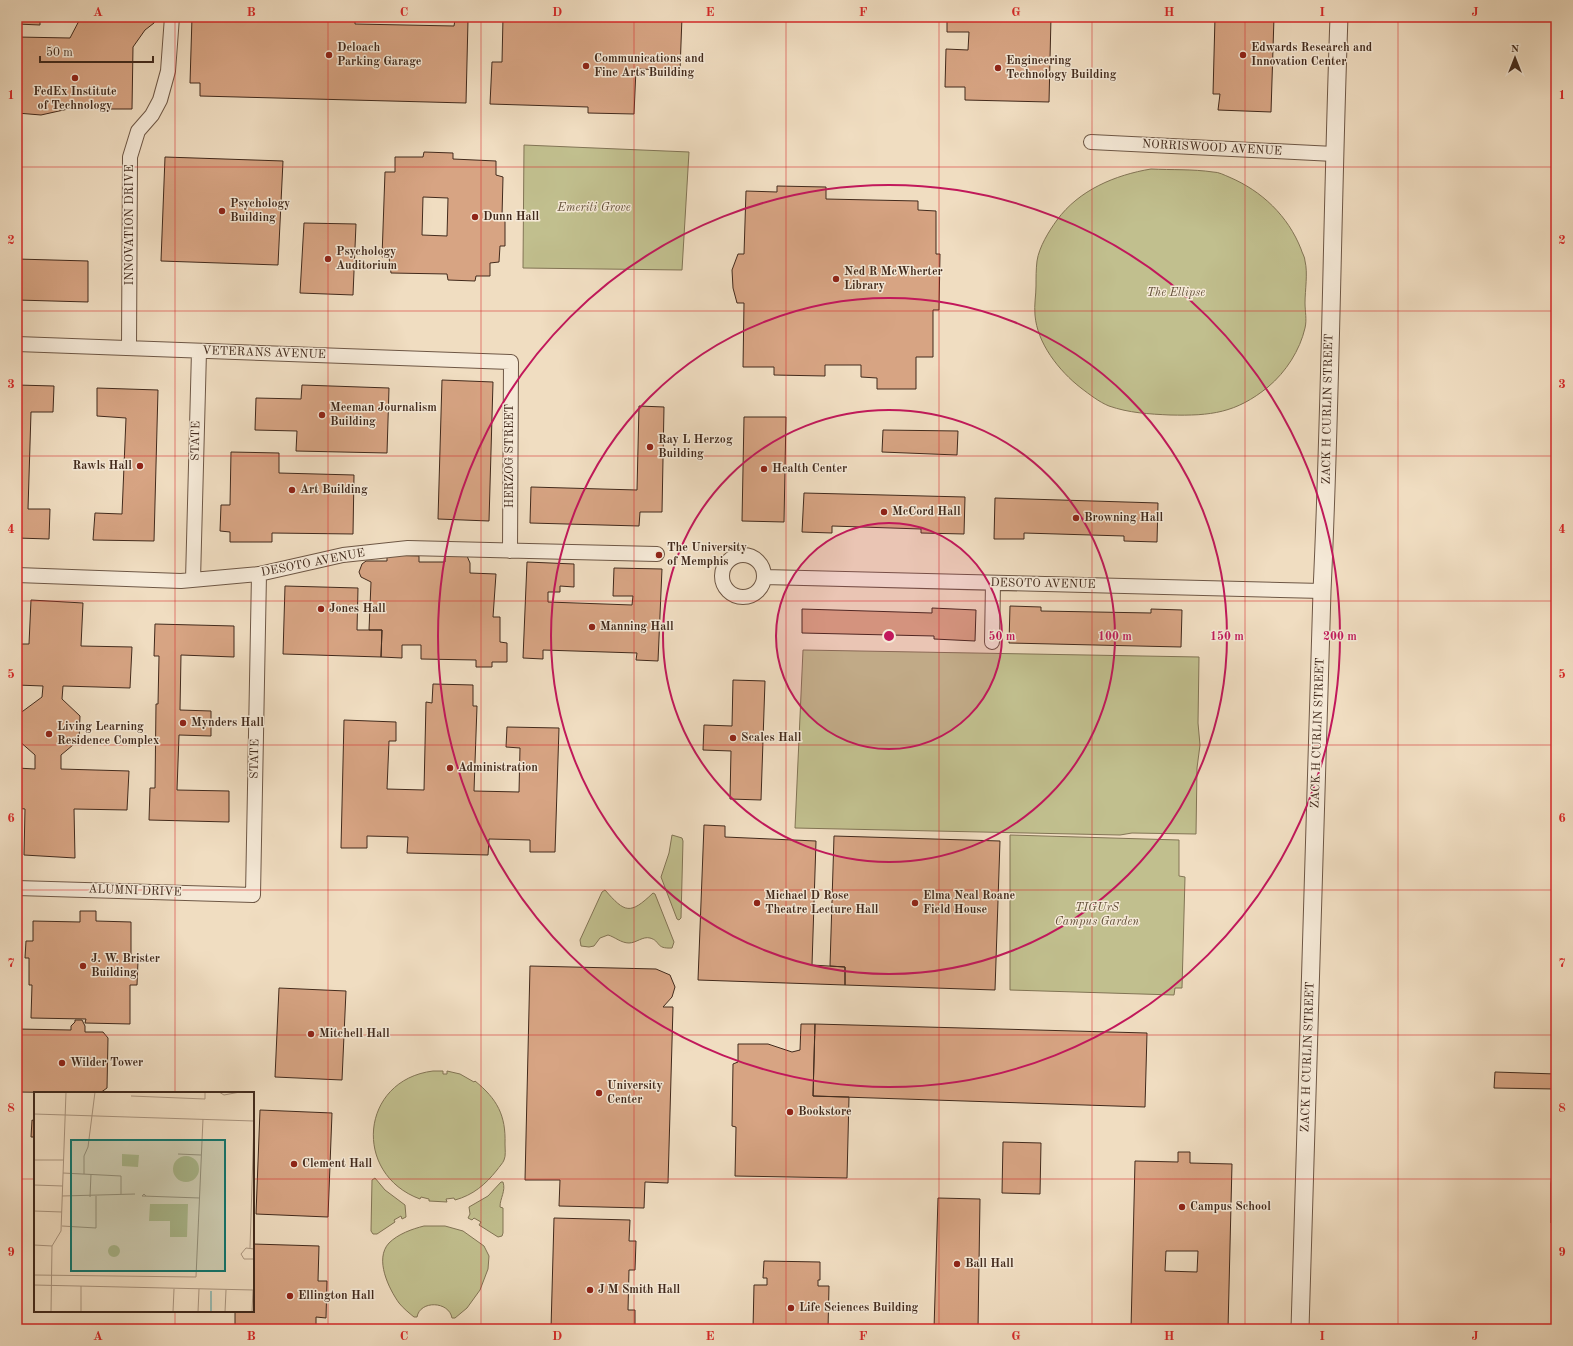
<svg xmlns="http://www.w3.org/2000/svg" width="1573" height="1346" font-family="'Old Standard TT',serif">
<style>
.green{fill:#c1bf8e;stroke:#827455}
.building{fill:#d7a483;stroke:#422a1c;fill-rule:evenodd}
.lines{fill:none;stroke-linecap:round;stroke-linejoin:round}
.minor-casing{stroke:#6e5745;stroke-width:16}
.tertiary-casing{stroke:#6e5745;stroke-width:19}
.minor{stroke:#f5e9d7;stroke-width:14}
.tertiary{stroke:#f5e9d7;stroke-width:17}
.grid{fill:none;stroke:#d62828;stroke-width:1;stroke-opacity:0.55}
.ring{fill:none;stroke:#c2185b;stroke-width:2}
.poi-dot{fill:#8f2418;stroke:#f5e9d7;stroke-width:1.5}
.labels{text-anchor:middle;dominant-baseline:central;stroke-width:3;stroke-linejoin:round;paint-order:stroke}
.poi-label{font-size:12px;font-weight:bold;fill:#422a1c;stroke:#f5e9d7;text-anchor:start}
.street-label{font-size:12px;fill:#422a1c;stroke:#f5e9d7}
.park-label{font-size:12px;font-style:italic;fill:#624f38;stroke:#f5e9d7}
.inset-river{fill:none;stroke:#9abcb3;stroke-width:2}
.inset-road{fill:none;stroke:#aa957f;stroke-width:1}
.view{fill:#0f766e;fill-opacity:0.15;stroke:#0f766e;stroke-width:2}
.inset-edge{fill:none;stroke:#422a1c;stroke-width:2}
.centre{fill:#c2185b;stroke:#f5e9d7;stroke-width:2}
.ring-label{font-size:12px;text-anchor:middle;font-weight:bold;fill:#c2185b;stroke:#f5e9d7;stroke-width:3;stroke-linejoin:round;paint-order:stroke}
.neatline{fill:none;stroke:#d62828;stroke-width:1.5}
.grid-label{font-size:13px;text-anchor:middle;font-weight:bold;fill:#d62828}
</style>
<rect width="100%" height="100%" fill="#f0ddc1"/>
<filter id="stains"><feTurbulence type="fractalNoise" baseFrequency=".005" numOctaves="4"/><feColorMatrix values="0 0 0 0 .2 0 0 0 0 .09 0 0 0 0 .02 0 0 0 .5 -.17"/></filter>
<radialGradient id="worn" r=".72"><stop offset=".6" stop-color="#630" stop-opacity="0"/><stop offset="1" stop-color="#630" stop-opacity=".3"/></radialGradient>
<path class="green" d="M524,145L689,152L682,270L523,268Z
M1151,169C1171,170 1193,169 1213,172C1219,172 1224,175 1229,177C1262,191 1288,216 1301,249C1302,253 1305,257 1305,261C1308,273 1305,290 1305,303C1305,311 1307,320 1305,328C1300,350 1286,372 1268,387C1236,413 1211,416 1170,415C1149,414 1129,413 1109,406C1099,402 1089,394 1081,388C1059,371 1037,343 1035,315C1034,305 1036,295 1036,286C1036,278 1036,269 1037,261C1039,247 1049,231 1057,220C1079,190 1115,175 1151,169Z
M803,650L1199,657L1198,723L1200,745L1197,768L1196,834L1132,833L1120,835L795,828Z
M672,835L682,838L683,841L681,918L679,920L677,919L661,877L669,853Z
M1010,835L1179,840V876L1185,877L1182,988H1175L1174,995L1010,990Z
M605,890C625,913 630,915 653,893L655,894L674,942L672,948C655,949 661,941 650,938C643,936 636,943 629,943C621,943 615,937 608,935L600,938L594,946L589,947L581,946L580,940L602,892Z
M433,1071H443V1074H447V1071L460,1074L474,1082L475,1081C497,1099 506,1115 505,1144C505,1149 506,1156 504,1160C503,1163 499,1167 497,1170C485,1185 473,1195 455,1200L454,1198L446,1199L447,1202L429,1201V1199L421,1197L420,1199C352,1174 360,1080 433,1071Z
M375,1178L385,1190L405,1205L406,1217L402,1219L401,1216L394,1220L395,1222L377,1234H373L371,1231L372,1180Z
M501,1182H503C506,1191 500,1198 500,1207L503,1208V1233L502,1236L498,1237L479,1225L481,1222L474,1218L472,1220L468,1218L470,1214L469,1207L488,1196Z
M424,1226H445L463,1231L484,1246L489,1256L488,1269L480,1290L467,1308L455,1318H452C449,1301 420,1300 417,1317H414C409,1313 403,1308 399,1303C389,1289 374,1259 389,1243C398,1234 412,1229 424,1226Z"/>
<path class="building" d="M17,17H40V25L17,24Z
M81,17H155L154,23L145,30L133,47L132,109H68L41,115L17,113V37L70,38Z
M192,17H355V24L454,26L455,20H468L466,103L200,96V83H190Z
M503,17H682L680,70L636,69L634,114L588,113V107L490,104L492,62H502Z
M947,17H1051L1049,102L965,100V87H945L946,49L968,50L969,32H947Z
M1215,17H1274L1271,112L1218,110L1220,94H1213Z
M424,152L453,153V159L496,161V175L503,177L502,216L505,218V246H500L499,262L490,263V276H476L475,281L448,280L447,274L391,273L389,257H382L385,172H395V157H423ZM423,197L448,198L447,236L422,235Z
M165,157L283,161L278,265L161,261Z
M777,186L826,187V199L918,201V210L936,211V254H940L939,310H933V357H916V389H877V378L861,377V365H825V376L774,375V367H743L744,303H737L733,288L732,270L738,254H744L746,191L777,192Z
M304,223L356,224L353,295L300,293Z
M17,259L88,261V302L17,300Z
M442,380L493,382L489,521L438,519Z
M17,385L54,386L53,412H31L28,509H50L49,539L17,538Z
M302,385L389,388L387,453L296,451L297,431L255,430L256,398L301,399Z
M97,388L158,390L154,541L93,540L95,513L122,514L126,418L97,416Z
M639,406L664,407L662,512H640L639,526L530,523L531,487L637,490Z
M744,417H786L784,522L742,521Z
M883,430L958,431L957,455L882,452Z
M231,452L279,453V473L354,475L353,534L272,533V542H230V532L220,531L221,505H230Z
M804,493L965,497L964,534L921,533V529L832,526V533L802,532Z
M995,498L1158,503L1157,542L1124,541V536L1024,533V539H994Z
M387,555L419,556V562H445V556H467L470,563V573L496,574L493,617H500V642L507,643V662H492V667H476V660L421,659V645H402V658L381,657L382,630H369L371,582L361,577L359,572L362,564L366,561H387Z
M527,562L574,564V587L560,586V592H548V602L632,605L633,596H613L614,568L662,569L658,661L636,660L637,653L543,650V659L523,658Z
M285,586L358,588L357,630H382L381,657L283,654Z
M31,600L83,603L81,646L132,647L130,688L63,686L62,699L80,716L79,740L61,755V769L129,771L127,810L74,809L75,858L24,855L25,809L17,808V768L35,769V755L18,740L19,714L42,697L43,686L17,685V644H29Z
M1010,606L1041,607V611L1151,613V609L1182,610L1181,647L1009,643Z
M932,608L976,610L975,641L934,639V636L802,633V609L932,613Z
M155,624L234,626V657L181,655L180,710L211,711V736L179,735L177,790L229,791V822L149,820L150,788H155L156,704H158L159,656H154Z
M733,680L765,681L761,800L730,799L731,751L703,750L704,725L732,726Z
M433,684L473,685V706H477L474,791L519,792L520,748L506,747L507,727L559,728L555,852H530V840L489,839L488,855L407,853L408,837L367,836V848H341L344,720L396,722V741H389L387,789L424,790L426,702L432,703Z
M704,825L725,826V837L816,841L812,965L845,967V985L698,980Z
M834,836L1000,841L995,990L845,985V967L830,966Z
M80,911H96V921L131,922V961H138L137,985H130V1024L85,1023L86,1019L31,1018L32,985H29V958H25L26,941H33V921L80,922Z
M530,966L656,969L670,975L675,987L672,997L663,1007H673L668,1183L645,1182L644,1208L559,1206L560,1180H525Z
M279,988L346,991L342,1080L275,1077Z
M75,1020H82L85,1026V1032H103L108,1038L107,1088L100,1093L17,1092V1029L71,1030V1026L75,1022Z
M801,1024H815L813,1096L849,1097L847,1178L735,1176L736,1127L732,1126L733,1064L738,1062V1044H768L792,1052L800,1050Z
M815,1024L1147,1033L1145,1107L813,1096Z
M1495,1072L1556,1074V1091L1555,1089L1494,1088Z
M260,1110L332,1113L328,1217L256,1214Z
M32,1120L35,1121V1137H31Z
M1003,1142L1041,1143L1040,1194L1002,1193Z
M1556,1142V1223H1551V1184L1553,1161H1555Z
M1178,1152H1190V1163L1232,1164L1228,1329H1131L1135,1161L1178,1162ZM1166,1251H1198L1197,1272L1165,1271Z
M17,1188H19L17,1250Z
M938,1198L980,1199L978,1329H934Z
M554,1218L630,1220L629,1241H636L635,1270H629L628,1310H635V1329H551Z
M253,1244L319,1246L318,1281H327L326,1318L316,1317V1329H235V1311H253Z
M764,1261L820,1262V1280H818V1286H829L828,1329H753L754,1285H767V1278H763Z"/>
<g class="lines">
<defs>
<path id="minor" d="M1091,142L1334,154
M17,344L511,362L510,551
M129,348L130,157L138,131L152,115L160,100L168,71L172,17
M722 576a21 21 0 1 1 42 0a21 21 0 1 1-42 0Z
M17,575L181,581L259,574L343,555L408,548L657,554
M764,577L1322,591
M193,580L199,351
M992,642L993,583
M17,888L253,895L259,574"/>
<path id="tertiary" d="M1300,1329L1322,591C1331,400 1332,208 1339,17"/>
</defs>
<use href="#minor" class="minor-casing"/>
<use href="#tertiary" class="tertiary-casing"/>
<use href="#minor" class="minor"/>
<use href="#tertiary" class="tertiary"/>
</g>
<path class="grid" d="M175,17V1093M328,17V1329M481,17V1329M634,17V1329M786,17V1329M939,17V1329M1092,17V1329M1245,17V1329M1398,17V1329M17,167H1556M17,311H1556M17,456H1556M17,601H1556M17,745H1556M17,890H1556M17,1035H1556M17,1179H35M253,1179H1556M175,1311V1329"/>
<circle cx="889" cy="636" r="113" fill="#c2185b" fill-opacity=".12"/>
<g class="ring">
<circle cx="889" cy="636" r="113"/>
<circle cx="889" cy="636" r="226"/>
<circle cx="889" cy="636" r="338"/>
<circle cx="889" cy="636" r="451"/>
</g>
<g class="poi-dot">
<circle cx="329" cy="55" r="4"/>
<circle cx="1243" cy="55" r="4"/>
<circle cx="586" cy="66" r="4"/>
<circle cx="998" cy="68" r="4"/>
<circle cx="75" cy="78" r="4"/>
<circle cx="222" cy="211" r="4"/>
<circle cx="475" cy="217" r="4"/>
<circle cx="328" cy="259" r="4"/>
<circle cx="836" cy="279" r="4"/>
<circle cx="322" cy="415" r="4"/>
<circle cx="650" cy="447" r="4"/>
<circle cx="140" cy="466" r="4"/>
<circle cx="764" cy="469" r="4"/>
<circle cx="292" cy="490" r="4"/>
<circle cx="884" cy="512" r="4"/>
<circle cx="1076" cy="518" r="4"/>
<circle cx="659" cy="555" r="4"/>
<circle cx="321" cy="609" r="4"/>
<circle cx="592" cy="627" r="4"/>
<circle cx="183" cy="723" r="4"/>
<circle cx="49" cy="734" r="4"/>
<circle cx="733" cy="738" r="4"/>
<circle cx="450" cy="768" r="4"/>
<circle cx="757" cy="903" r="4"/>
<circle cx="915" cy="903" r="4"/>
<circle cx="83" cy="966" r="4"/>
<circle cx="311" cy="1034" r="4"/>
<circle cx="62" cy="1063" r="4"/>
<circle cx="599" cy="1093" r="4"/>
<circle cx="790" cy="1112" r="4"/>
<circle cx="294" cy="1164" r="4"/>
<circle cx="1182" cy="1207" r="4"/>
<circle cx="957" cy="1264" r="4"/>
<circle cx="590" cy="1290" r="4"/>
<circle cx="290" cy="1296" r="4"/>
<circle cx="791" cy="1308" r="4"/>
</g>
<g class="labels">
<g class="poi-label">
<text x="337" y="48">Deloach<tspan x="337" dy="14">Parking Garage</tspan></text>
<text x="1251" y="48">Edwards Research and<tspan x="1251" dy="14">Innovation Center</tspan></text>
<text x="594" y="59">Communications and<tspan x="594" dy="14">Fine Arts Building</tspan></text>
<text x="1006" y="61">Engineering<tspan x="1006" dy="14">Technology Building</tspan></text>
<text x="75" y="92" text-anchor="middle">FedEx Institute<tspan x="75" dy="14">of Technology</tspan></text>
<text x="230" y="204">Psychology<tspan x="230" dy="14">Building</tspan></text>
<text x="483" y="217">Dunn Hall</text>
<text x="336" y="252">Psychology<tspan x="336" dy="14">Auditorium</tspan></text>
<text x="844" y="272">Ned R McWherter<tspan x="844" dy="14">Library</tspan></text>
<text x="330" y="408">Meeman Journalism<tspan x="330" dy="14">Building</tspan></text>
<text x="658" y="440">Ray L Herzog<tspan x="658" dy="14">Building</tspan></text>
<text x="132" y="466" text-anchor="end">Rawls Hall</text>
<text x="772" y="469">Health Center</text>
<text x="300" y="490">Art Building</text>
<text x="892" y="512">McCord Hall</text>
<text x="1084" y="518">Browning Hall</text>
<text x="667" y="548">The University<tspan x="667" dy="14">of Memphis</tspan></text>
<text x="329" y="609">Jones Hall</text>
<text x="600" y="627">Manning Hall</text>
<text x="191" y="723">Mynders Hall</text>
<text x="57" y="727">Living Learning<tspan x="57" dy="14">Residence Complex</tspan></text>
<text x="741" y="738">Scales Hall</text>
<text x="458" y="768">Administration</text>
<text x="765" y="896">Michael D Rose<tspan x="765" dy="14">Theatre Lecture Hall</tspan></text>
<text x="923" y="896">Elma Neal Roane<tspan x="923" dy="14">Field House</tspan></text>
<text x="91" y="959">J. W. Brister<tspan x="91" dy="14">Building</tspan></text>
<text x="319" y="1034">Mitchell Hall</text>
<text x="70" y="1063">Wilder Tower</text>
<text x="607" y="1086">University<tspan x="607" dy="14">Center</tspan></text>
<text x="798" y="1112">Bookstore</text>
<text x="302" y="1164">Clement Hall</text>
<text x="1190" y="1207">Campus School</text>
<text x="965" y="1264">Ball Hall</text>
<text x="598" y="1290">J M Smith Hall</text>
<text x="298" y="1296">Ellington Hall</text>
<text x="799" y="1308">Life Sciences Building</text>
</g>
<g class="street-label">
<text transform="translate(1212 148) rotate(3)">NORRISWOOD AVENUE</text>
<text transform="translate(130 225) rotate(-90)">INNOVATION DRIVE</text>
<text transform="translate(264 353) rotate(2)">VETERANS AVENUE</text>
<text transform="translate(1328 409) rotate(-89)">ZACK H CURLIN STREET</text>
<text transform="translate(196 441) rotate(-89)">STATE</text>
<text transform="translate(510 456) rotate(-90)">HERZOG STREET</text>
<text transform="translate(313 563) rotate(-11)">DESOTO AVENUE</text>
<text transform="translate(1043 584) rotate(1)">DESOTO AVENUE</text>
<text transform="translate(1318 733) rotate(-88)">ZACK H CURLIN STREET</text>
<text transform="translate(255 759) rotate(-89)">STATE</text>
<text transform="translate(135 891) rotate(2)">ALUMNI DRIVE</text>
<text transform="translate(1308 1057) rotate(-88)">ZACK H CURLIN STREET</text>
</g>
<g class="park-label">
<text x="594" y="208">Emeriti Grove</text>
<text x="1176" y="293">The Ellipse</text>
<text x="1097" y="908">TIGUrS<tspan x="1097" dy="14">Campus Garden</tspan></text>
</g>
</g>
<g transform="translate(34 1092)">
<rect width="220" height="220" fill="#f0ddc1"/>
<path d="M88,62L105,63L104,75L88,74ZM139 77a13 13 0 1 1 26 0a13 13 0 1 1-26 0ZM116,112H154L153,145H136V129H115ZM74 159a6 6 0 1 1 12 0a6 6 0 1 1-12 0Z" fill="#c1bf8e"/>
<path class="inset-river" d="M177,220V199"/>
<path class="inset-road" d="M185,0L190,3L206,0M97,4L171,7V0M0,22L220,29M144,62L167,63M0,68H30M29,81L87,84V102M50,82V64L54,55L61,0M0,93L29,94M28,104L101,102M112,104L110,102L108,104L166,106M56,105L57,82M0,119L28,120M28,134L62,136V104M0,153L18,154M216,156L220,29M220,157L212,156L207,162L210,167H220M0,183L162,185L169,27M0,193L220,198M17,220L18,154L27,139L32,0M47,220V194M139,220L140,197M164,220L165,197M191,220L192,198M218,220L219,198"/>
<path class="view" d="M37,48H191V179H37Z"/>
<rect width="220" height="220" class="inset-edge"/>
</g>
<circle cx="889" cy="636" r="6" class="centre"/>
<g class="ring-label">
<text x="1002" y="640">50 m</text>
<text x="1115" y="640">100 m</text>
<text x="1227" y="640">150 m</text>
<text x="1340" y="640">200 m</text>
</g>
<rect width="1573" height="1346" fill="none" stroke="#f0ddc1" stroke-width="44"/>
<g transform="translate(1515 58)" stroke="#f5e9d7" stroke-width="3" paint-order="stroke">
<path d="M0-3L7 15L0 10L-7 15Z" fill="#422a1c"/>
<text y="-6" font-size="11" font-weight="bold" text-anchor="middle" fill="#422a1c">N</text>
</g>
<path d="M40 56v6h113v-6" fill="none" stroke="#422a1c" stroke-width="2"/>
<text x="46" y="56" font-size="12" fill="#422a1c" stroke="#f5e9d7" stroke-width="3" paint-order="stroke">50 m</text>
<rect x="22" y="22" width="1529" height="1302" class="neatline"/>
<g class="grid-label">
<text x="98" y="16">A</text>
<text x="251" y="16">B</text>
<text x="404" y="16">C</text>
<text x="557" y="16">D</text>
<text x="710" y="16">E</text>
<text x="863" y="16">F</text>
<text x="1016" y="16">G</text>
<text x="1169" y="16">H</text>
<text x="1322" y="16">I</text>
<text x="1475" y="16">J</text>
<text x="11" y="99">1</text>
<text x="1562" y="99">1</text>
<text x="11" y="244">2</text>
<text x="1562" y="244">2</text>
<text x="11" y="388">3</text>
<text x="1562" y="388">3</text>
<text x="11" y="533">4</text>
<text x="1562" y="533">4</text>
<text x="11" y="678">5</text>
<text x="1562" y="678">5</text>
<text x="11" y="822">6</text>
<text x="1562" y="822">6</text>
<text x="11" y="967">7</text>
<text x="1562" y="967">7</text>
<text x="11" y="1112">8</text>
<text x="1562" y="1112">8</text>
<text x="11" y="1256">9</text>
<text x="1562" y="1256">9</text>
<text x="98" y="1340">A</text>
<text x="251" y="1340">B</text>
<text x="404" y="1340">C</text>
<text x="557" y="1340">D</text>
<text x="710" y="1340">E</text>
<text x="863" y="1340">F</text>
<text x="1016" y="1340">G</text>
<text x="1169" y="1340">H</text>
<text x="1322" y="1340">I</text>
<text x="1475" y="1340">J</text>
</g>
<rect width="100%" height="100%" filter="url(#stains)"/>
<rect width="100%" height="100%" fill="url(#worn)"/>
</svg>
